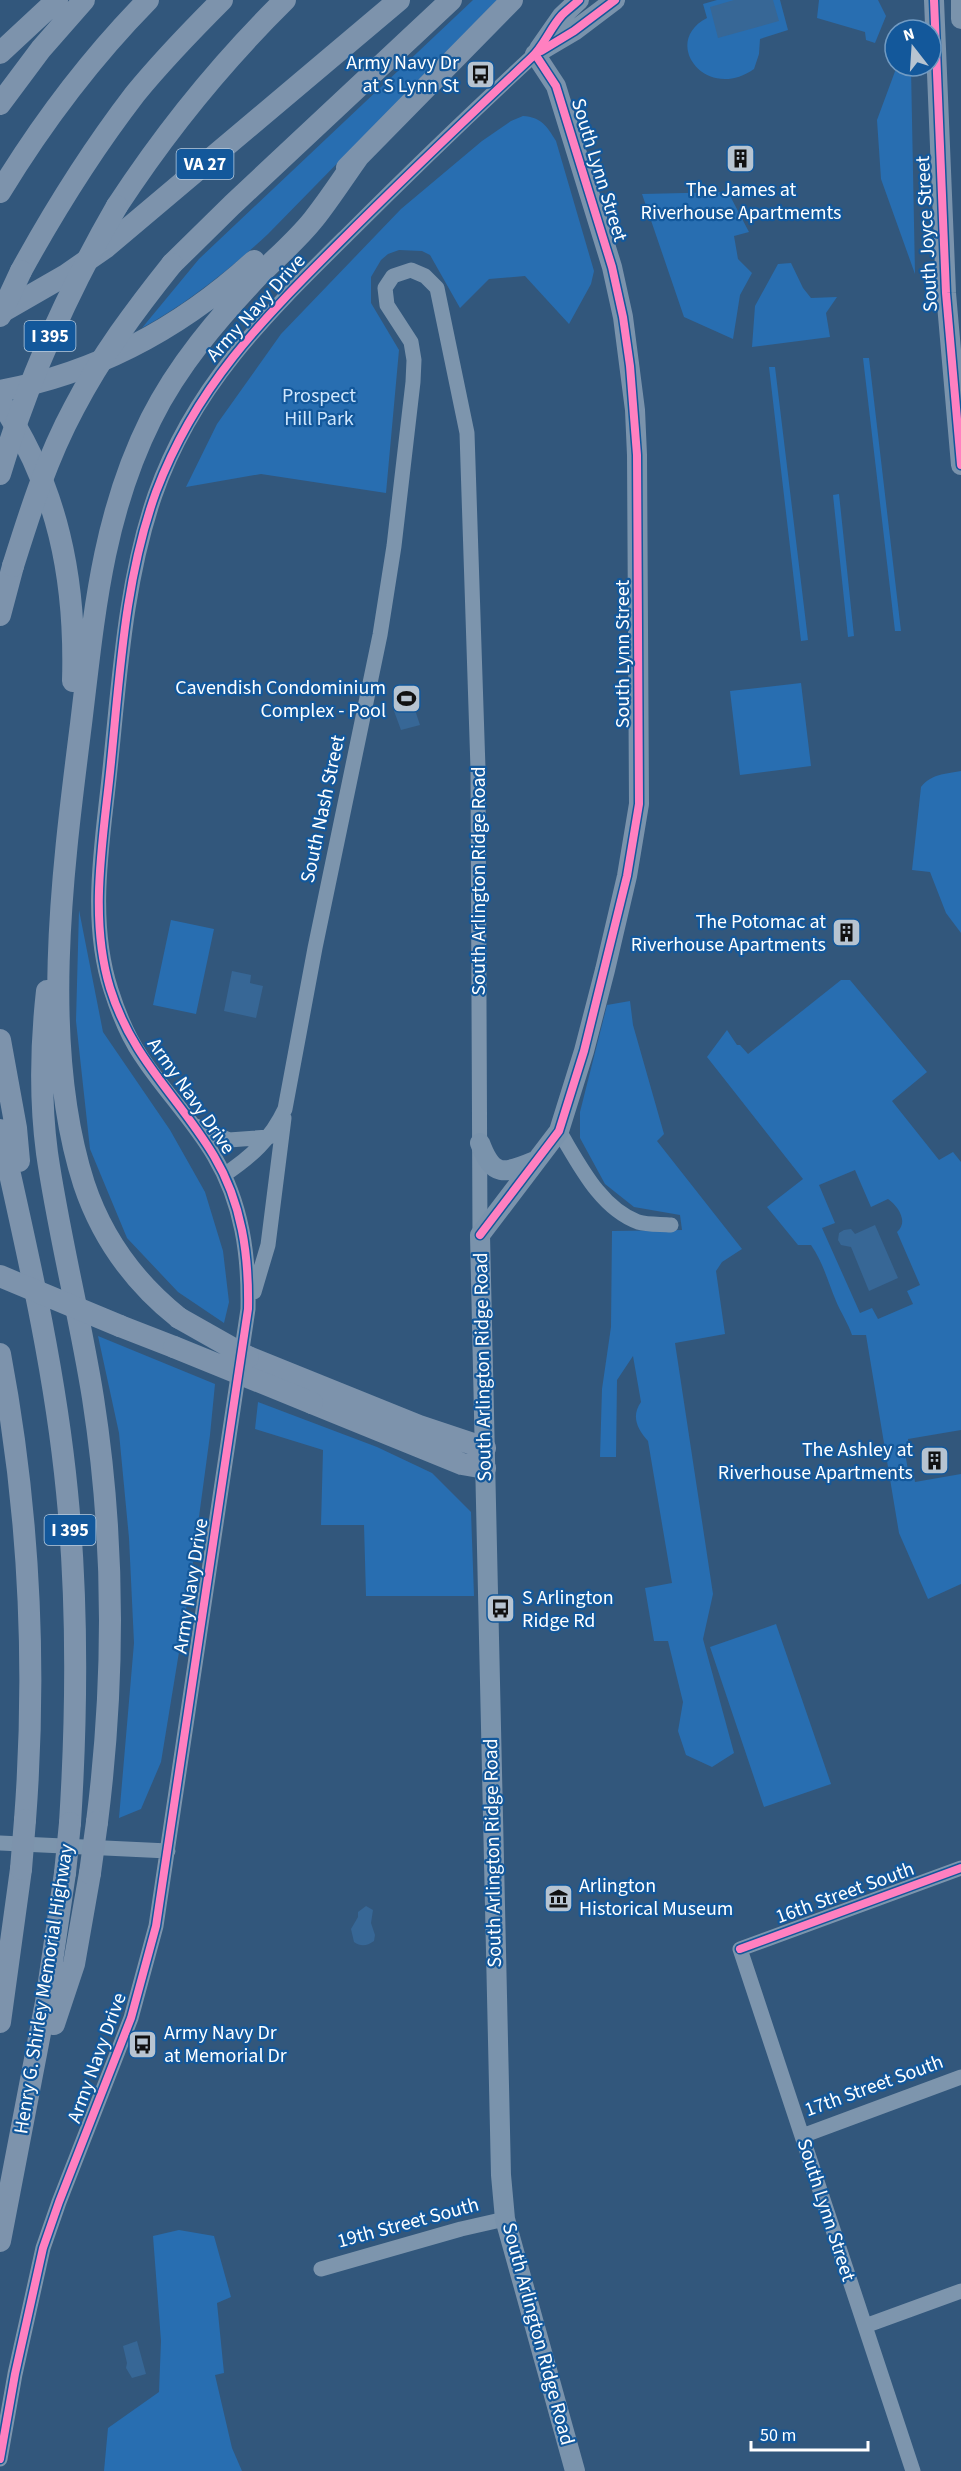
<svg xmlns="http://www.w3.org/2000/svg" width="961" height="2471" font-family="'Source Sans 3',sans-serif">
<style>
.green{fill:#286eb1;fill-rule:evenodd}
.water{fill:#376796}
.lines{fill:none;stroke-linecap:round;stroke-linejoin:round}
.minor{stroke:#7d95ad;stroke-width:15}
.major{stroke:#7a93ac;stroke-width:20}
.highway{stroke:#7d93ac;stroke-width:22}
.highway-bridge{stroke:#7d93ac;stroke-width:22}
.cycleway-casing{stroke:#13589b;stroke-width:11}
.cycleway{stroke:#ff80c0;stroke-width:8}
.labels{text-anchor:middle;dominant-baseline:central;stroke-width:4.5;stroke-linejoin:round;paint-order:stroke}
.shield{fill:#13589b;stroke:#b8cde1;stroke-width:1.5}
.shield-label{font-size:18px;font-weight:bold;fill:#fff}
.poi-label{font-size:20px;fill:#fff;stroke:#13589b;text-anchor:end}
.street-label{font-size:20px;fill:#fff;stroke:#13589b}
.park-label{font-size:20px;fill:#d0e7fd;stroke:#13589b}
</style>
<rect width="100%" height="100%" fill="#32577c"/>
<path class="green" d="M473,0H497L268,234C229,270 189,302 142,328L199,259Z
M717,0H780L788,30L760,39L759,54L754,69C706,103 660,42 707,18L703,4Z
M819,0H878L886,16L875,43L866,40L865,32L817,18Z
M897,66H911V68L915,274L881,179L877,120Z
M523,116C541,117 547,126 556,141L594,271L591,284L569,324L525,276L489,279L460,308L430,255L422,251L399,250L388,254L381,260L371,277V303L399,350L386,493L261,474L186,487L217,424L281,334L401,209L482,141L511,121Z
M728,192L749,232L734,236L738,259L752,273L740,295L733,339L684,317L642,194Z
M791,263L803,288L811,298L837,297L826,313L830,337L752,347L755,306L778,264Z
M863,358H869L901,631H895Z
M769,367H775L808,640L801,641Z
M839,494L854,636L848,637L833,495Z
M801,683L811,766L740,775L730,691Z
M961,771V933L946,913L930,872L912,870L921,787C931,774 945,774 961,771Z
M79,910L103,1032L170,1130L205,1192L223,1251L229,1302L224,1323L178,1292L127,1238L90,1149L76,1021Z
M171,920L214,929L196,1014L153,1005Z
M841,980H850L927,1072L892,1101L939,1160L953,1152L961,1162V1430L908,1439L909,1451L905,1453L908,1470H913L915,1482L961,1474V1584L928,1599L899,1533L866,1335H852C848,1323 841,1313 836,1301C828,1282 823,1262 811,1245H798L767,1207L803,1179L707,1057L727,1030L737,1045H740L748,1054ZM855,1170L871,1207L888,1199C898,1206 909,1222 897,1232L920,1285L907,1291L913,1304L878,1319L872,1308L860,1313L822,1228L835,1223L819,1185Z
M630,1001L633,1025L664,1134L657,1141L742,1249L722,1262L716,1271L725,1334L675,1343L713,1594L703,1639L734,1753L712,1767L686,1755L678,1731L683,1702L668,1641H654L645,1588L672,1583L648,1441C637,1429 631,1416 641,1402L633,1356L617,1380L616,1457H600L602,1389L611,1327L612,1231L682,1230L680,1215L634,1207L605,1184L580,1138V1112L607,1005Z
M98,1336L215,1384L210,1435L189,1591L161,1762L141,1809L119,1818L134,1643L129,1538L119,1433Z
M258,1402L377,1447L432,1473L471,1512L474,1596H366L364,1525H321L323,1450L255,1429Z
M776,1624L831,1784L764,1807L710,1647Z
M179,2230L214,2236L231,2297L217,2303L224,2373L215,2375L232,2448L242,2471H104L108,2428L159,2392L161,2341L153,2236Z"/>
<path class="water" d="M734,0H773L779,21L718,38L710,7Z
M399,684L419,689L415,710L420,725L401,730L394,711Z
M232,971L251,975L250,983L263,986L256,1018L224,1011Z
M875,1225L898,1278L869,1291L851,1247L841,1245L838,1240L839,1233L844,1230L851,1229L855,1234Z
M366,1906L373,1910L371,1923L375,1935L374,1941C367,1946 361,1947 354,1942L351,1929L358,1917V1912Z
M137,2341L146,2374L132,2378L126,2368L127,2363L123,2346Z"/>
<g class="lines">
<path class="minor" d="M193,1125L229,1140L269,1137
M559,1131C579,1164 600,1208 638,1222C648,1225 661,1224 671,1225
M224,1175C251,1157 271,1139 285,1109L315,948L380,635L394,546L413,382L414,360L411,342L387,305L385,288L393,276L411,270L425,276L437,288L467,433L478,769L480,1235
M254,1292L268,1245L284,1118
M0,1843L168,1851
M802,2136L961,2077
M321,2269L461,2229L505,2219
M865,2326L961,2291
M0,2459L15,2374L43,2248L59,2202L131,2018L156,1926L248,1309C249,1255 242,1203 214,1156C193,1120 163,1090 141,1056C128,1037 118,1012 111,990C87,916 104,835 111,759C120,671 126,579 155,495C193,386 267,314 347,235C409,173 471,113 535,54
M913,2471L740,1949L961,1868"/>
<path class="major" d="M934,0L946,293L961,465
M961,0V19
M539,49L562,16L579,0
M535,54L556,86L612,267L623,317L635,410L637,455L639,804L627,876L605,970L584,1051L559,1131L480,1235L501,2175L505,2219L575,2471
M535,54L574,31L615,0
M480,1143C493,1178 504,1174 535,1161"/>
<path class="highway" d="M0,53L57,0
M0,104L41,49L84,0
M347,168L512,0
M0,192C42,123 91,58 148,0
M117,206C166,131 221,63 285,0
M172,264L232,205L451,0
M21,271C55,209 92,150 135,94C162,61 192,30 222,0
M0,313L66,275L105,248L399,0
M0,391C97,373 182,327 254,261
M0,401C58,487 76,579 73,681
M0,615L13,566
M47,991C41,1045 40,1100 47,1153C59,1236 80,1316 93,1398C115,1539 115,1680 97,1822
M0,1040L16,1128L19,1161
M0,1130C27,1250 55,1369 67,1492C78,1602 77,1713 70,1823
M179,1318C135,1283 102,1238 84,1184C39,1044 63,867 81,724C94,616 102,517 151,419C178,365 218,318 259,275C277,257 297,240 313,220C329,200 343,178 358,157
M120,1326L174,1347
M0,1354C29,1508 37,1663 25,1820
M248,1357L419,1426L485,1448
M312,1403L462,1464L485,1468
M0,2022L21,1869
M54,2024L74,1964L90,1873
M0,2241L46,2002L65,1873"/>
<path class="highway-bridge" d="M0,316L21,271
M0,474C28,379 68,291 117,206
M13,566C30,512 47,458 74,408C101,356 136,309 172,264
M0,1276L120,1326
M179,1318L248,1357
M174,1347L312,1403
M21,1869L25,1820
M65,1873L70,1823
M90,1873L97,1822"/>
<defs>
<path id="cycleway" d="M934,0L946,293L961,465
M541,51L574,31L615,0
M480,1235L559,1131L584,1051L627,876L639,804L637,455L630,366L623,317L612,267L556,86L535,54
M740,1949L961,1868
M0,2459L15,2374L43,2248L59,2202L131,2018L156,1926L248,1309C249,1255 242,1203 214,1156C178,1096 132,1059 110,988C88,915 104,836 111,762C120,672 125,577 156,492C196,386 261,321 339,243C402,180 466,119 531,58C544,46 550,28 562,15C567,10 574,5 579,0"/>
</defs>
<use href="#cycleway" class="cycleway-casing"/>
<use href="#cycleway" class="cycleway"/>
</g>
<defs>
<symbol id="bus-square" viewBox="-11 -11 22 22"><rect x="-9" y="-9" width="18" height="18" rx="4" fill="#b7c4d1" stroke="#13589b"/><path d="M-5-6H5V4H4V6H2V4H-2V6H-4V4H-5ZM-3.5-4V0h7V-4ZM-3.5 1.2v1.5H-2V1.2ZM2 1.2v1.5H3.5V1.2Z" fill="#111"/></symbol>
<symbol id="building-square" viewBox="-11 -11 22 22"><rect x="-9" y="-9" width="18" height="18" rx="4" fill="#b7c4d1" stroke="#13589b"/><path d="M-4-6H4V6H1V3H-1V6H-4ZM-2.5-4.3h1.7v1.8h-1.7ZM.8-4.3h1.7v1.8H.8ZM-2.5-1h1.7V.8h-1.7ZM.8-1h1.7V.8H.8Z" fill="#111"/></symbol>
<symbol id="stadium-square" viewBox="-11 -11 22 22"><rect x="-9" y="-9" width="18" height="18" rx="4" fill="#b7c4d1" stroke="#13589b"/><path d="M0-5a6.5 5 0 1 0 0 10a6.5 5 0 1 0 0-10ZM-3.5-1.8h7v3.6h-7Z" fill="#111"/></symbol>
<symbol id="museum-square" viewBox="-11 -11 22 22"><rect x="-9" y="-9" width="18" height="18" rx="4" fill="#b7c4d1" stroke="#13589b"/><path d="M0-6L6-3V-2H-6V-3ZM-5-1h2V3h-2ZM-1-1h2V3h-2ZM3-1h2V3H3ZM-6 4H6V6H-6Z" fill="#111"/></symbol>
</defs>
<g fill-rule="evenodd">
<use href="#bus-square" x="464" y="58" width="33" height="33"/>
<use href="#building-square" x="724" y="142" width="33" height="33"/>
<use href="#stadium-square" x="390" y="682" width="33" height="33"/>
<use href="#building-square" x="830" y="916" width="33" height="33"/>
<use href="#building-square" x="918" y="1444" width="33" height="33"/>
<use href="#bus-square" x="484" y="1592" width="33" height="33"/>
<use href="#museum-square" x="542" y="1882" width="33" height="33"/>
<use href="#bus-square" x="126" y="2028" width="33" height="33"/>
</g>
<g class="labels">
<g class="shield">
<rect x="176.5" y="149" width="57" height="30" rx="4.5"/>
<rect x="24.5" y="321" width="51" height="30" rx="4.5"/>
<rect x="44.5" y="1515" width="51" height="30" rx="4.5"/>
</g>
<g class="shield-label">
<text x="205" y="164">VA 27</text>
<text x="50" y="336">I 395</text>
<text x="70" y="1530">I 395</text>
</g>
<g class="poi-label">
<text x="459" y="63">Army Navy Dr<tspan x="459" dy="23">at S Lynn St</tspan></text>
<text x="741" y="190" text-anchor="middle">The James at<tspan x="741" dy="23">Riverhouse Apartmemts</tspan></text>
<text x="386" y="688">Cavendish Condominium<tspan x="386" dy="23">Complex - Pool</tspan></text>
<text x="826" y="922">The Potomac at<tspan x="826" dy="23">Riverhouse Apartments</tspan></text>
<text x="913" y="1450">The Ashley at<tspan x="913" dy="23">Riverhouse Apartments</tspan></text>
<text x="522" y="1598" text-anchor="start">S Arlington<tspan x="522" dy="23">Ridge Rd</tspan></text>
<text x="579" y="1886" text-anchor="start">Arlington<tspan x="579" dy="23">Historical Museum</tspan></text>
<text x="164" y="2033" text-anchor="start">Army Navy Dr<tspan x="164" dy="23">at Memorial Dr</tspan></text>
</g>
<g class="street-label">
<text transform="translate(599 170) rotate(73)">South Lynn Street</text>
<text transform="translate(927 234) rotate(-93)">South Joyce Street</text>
<text transform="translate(256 308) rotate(-48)">Army Navy Drive</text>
<text transform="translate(623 654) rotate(-90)">South Lynn Street</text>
<text transform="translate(323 809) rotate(-78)">South Nash Street</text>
<text transform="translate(479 881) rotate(-90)">South Arlington Ridge Road</text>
<text transform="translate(191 1096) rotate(55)">Army Navy Drive</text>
<text transform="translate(483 1367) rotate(-91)">South Arlington Ridge Road</text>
<text transform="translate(191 1586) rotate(-81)">Army Navy Drive</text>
<text transform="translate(493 1853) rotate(-91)">South Arlington Ridge Road</text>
<text transform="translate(845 1893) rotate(-20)">16th Street South</text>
<text transform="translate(44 1989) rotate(-81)">Henry G. Shirley Memorial Highway</text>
<text transform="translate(97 2058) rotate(-70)">Army Navy Drive</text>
<text transform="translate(874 2086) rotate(-20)">17th Street South</text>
<text transform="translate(826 2210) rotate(72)">South Lynn Street</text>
<text transform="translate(408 2223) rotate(-15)">19th Street South</text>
<text transform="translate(538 2334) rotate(75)">South Arlington Ridge Road</text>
</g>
<g class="park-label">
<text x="319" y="396">Prospect<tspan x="319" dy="23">Hill Park</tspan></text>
</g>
</g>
<g transform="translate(913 48) rotate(343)"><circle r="28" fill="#13589b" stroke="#719bc3" stroke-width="1.5"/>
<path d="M0-4.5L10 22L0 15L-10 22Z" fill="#b7c4d1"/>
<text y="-9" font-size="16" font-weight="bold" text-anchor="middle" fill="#ffffff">N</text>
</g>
<path d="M751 2441v9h117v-9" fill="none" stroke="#ffffff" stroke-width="3"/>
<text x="760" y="2441" font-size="18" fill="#ffffff" stroke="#13589b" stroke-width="4.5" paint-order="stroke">50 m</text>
</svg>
